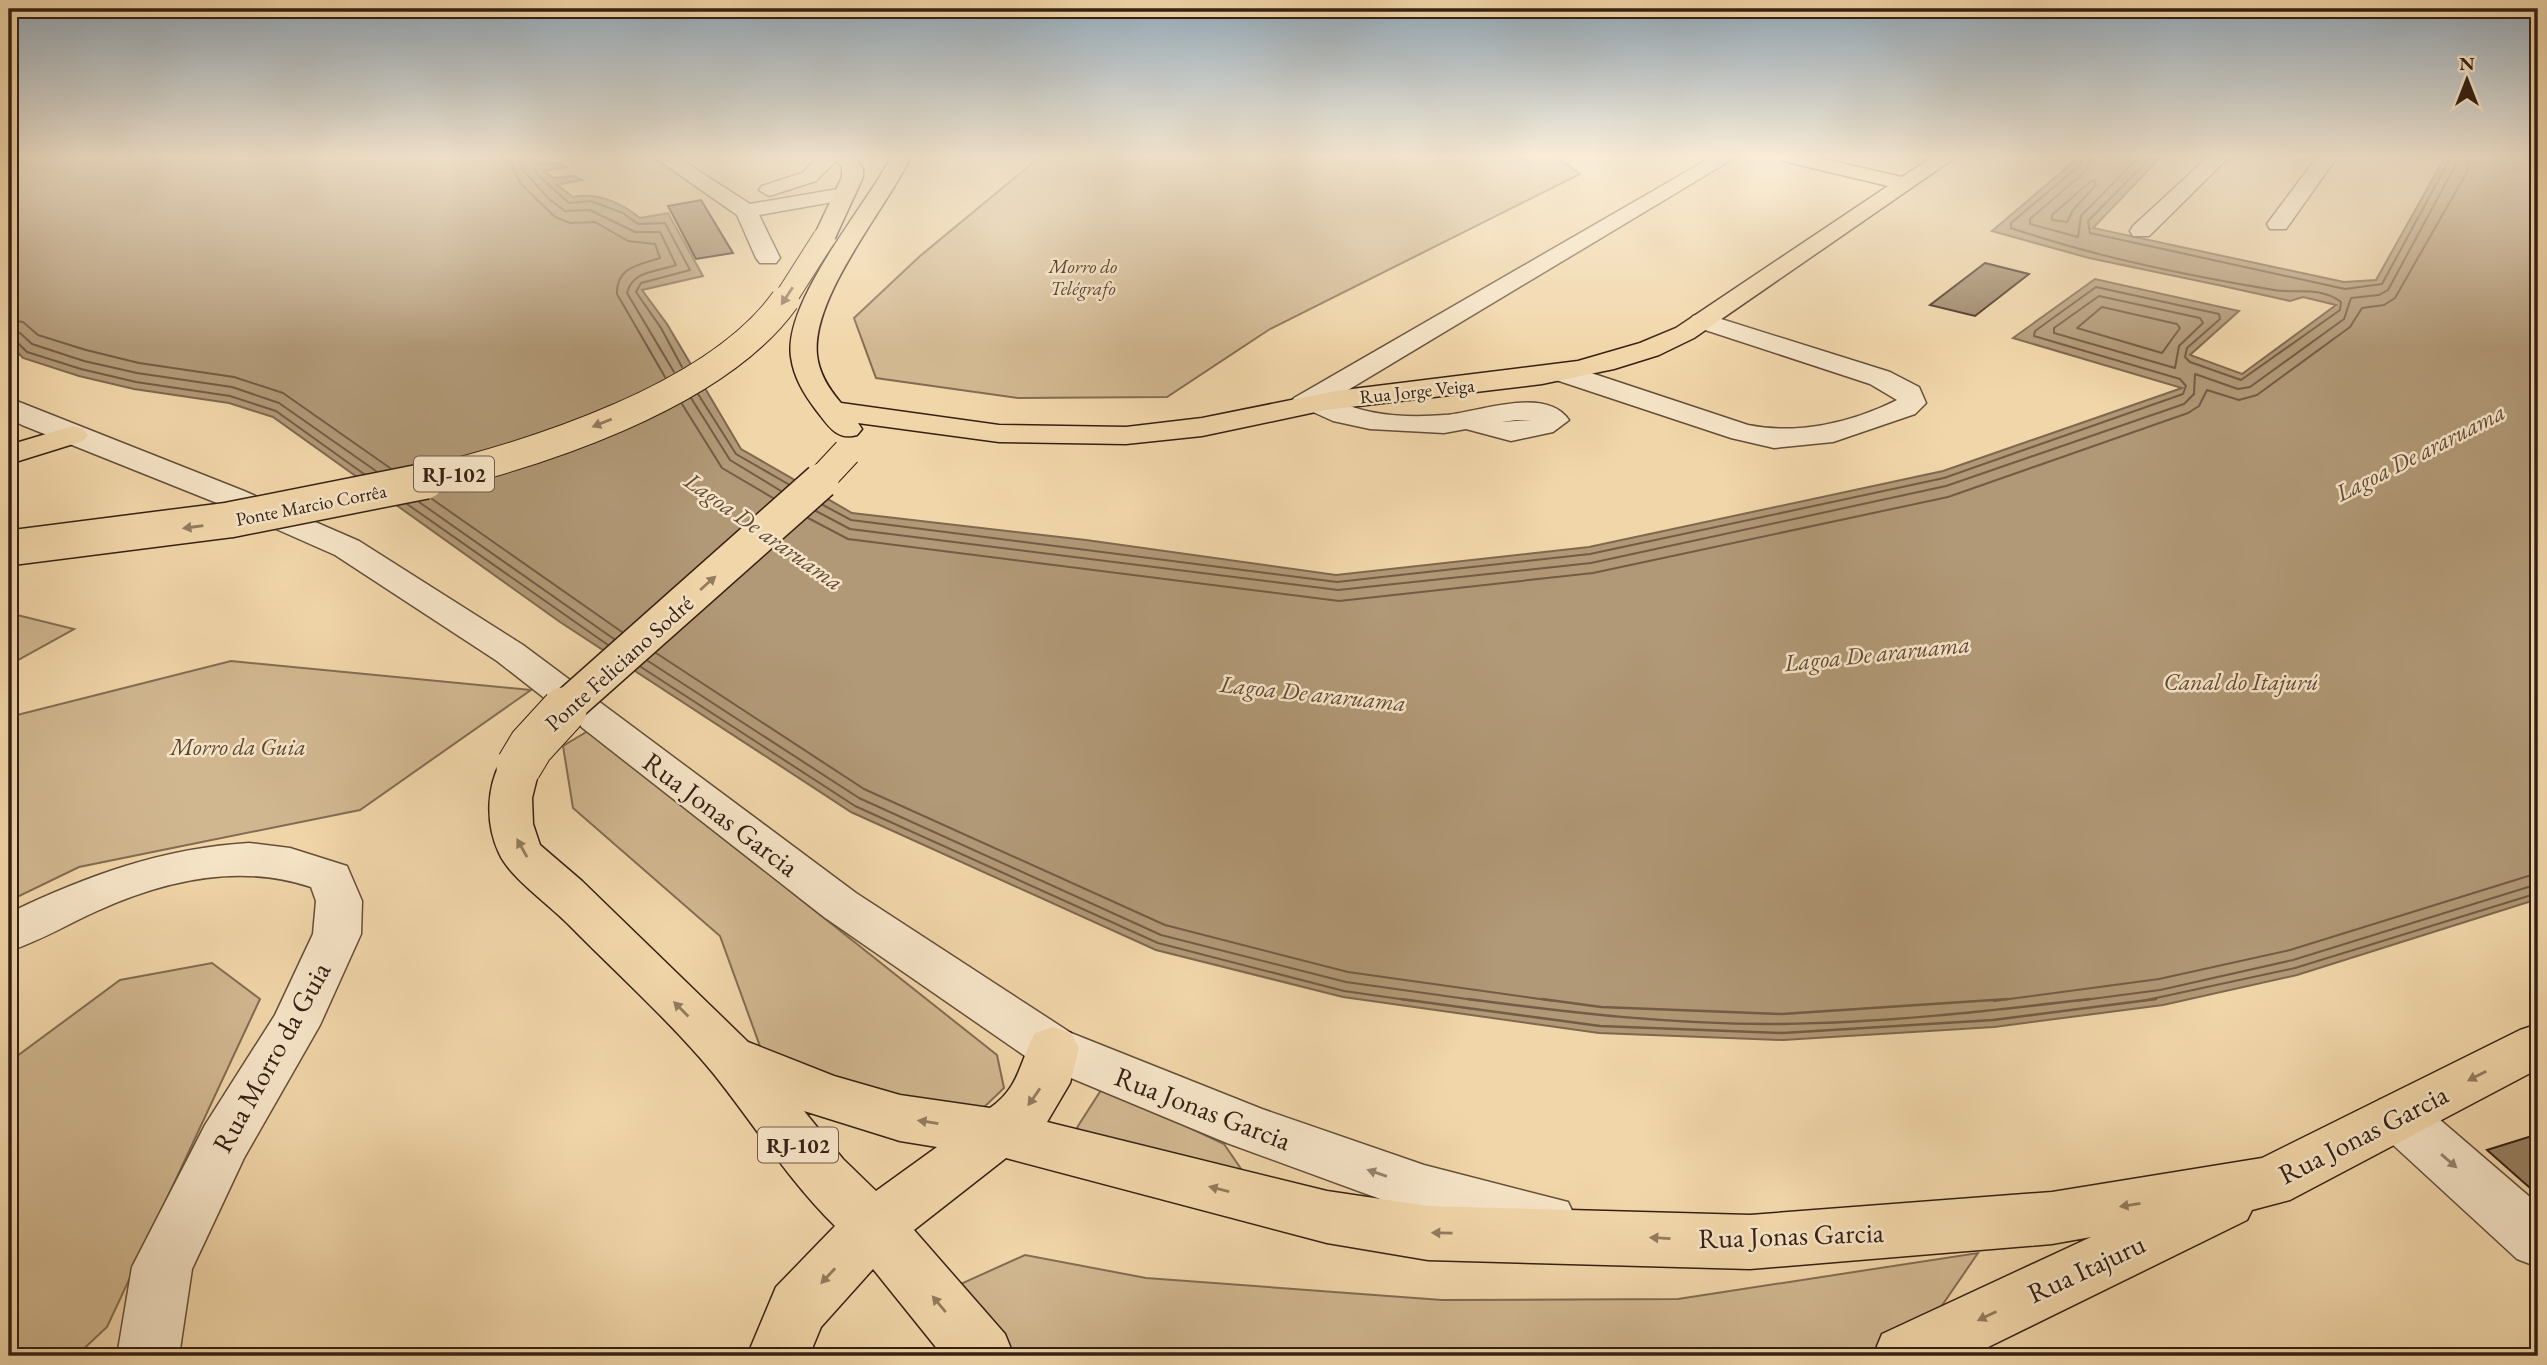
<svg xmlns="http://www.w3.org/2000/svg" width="2547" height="1365" font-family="'EB Garamond',serif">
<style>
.green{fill:#d1b790;stroke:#836c52;stroke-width:2}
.water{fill:#b19876;stroke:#7f684e;stroke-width:2}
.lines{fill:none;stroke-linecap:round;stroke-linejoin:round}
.shore-far1{stroke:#735c44;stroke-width:2}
.shore{stroke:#735c44;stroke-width:2.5}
.building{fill:#977f61;stroke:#352013;stroke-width:2}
.minor-casing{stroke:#644e38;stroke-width:3}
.major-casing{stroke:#352013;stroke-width:3}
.minor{fill:#f6e4c7;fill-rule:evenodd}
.major{fill:#f1d6a9;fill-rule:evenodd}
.major-bridge-far3-casing{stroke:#352013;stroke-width:24;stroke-linecap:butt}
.major-bridge-far2-casing{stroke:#352013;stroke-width:30;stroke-linecap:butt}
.major-bridge-far1-casing{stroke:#352013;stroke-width:38;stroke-linecap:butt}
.major-bridge-casing{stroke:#352013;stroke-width:47;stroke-linecap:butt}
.major-bridge-far3{stroke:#f1d6a9;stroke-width:22}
.major-bridge-far2{stroke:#f1d6a9;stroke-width:28}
.major-bridge-far1{stroke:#f1d6a9;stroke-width:35}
.major-bridge{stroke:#f1d6a9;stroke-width:45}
.oneway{fill:#937b5e}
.oneway2{fill:#96826d}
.labels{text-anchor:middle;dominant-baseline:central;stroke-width:5;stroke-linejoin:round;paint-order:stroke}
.far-park-label{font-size:19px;font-style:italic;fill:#5c4632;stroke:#f6e4c7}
.far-street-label{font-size:19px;fill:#352013;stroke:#f6e4c7}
.shield{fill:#f6e4c7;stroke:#6f5b49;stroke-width:2}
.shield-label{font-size:21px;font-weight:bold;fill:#352013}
.street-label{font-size:23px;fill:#352013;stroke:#f6e4c7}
.park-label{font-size:23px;font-style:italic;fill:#5c4632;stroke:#f6e4c7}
.water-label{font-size:24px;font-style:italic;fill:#604a36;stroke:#f6e4c7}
.near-street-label{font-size:28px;fill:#352013;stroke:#f6e4c7}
</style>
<rect width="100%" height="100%" fill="#f1d6a9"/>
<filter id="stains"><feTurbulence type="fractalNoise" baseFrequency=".00286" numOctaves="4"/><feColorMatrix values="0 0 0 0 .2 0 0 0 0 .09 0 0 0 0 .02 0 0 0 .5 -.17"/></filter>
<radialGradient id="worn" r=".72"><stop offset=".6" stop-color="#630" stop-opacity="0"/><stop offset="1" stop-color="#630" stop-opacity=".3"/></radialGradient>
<path class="green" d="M1040,157H1557L1580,174L1270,329L1167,397L1018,398L876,378L854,318L920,256Z
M9,613L74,629L9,665Z
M231,661L531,690L360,810L79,867L9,901V717Z
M588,731L997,1055L1004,1088L976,1115L769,1071L720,936L573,808L563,746Z
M212,963L260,999L107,1327L76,1356H9V1062L120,980Z
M1103,1087L1224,1144L1246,1176L1061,1164L1078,1126Z
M1978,1253L1919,1339L1876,1356H999L945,1291L1025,1255L1146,1278L1442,1300L1678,1299Z"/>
<path class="water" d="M9,157H532L539,164L559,163L566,167L544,171L554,178L573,176L582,180L557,185L573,197C598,192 620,202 640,218L668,213L703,276L642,290L667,324L741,449L852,513L1086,540L1336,575L1589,547L1943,471L2182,388L2013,338L2095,279L2239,311L2190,355L2242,374L2336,305L2303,297L2290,301L2218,285L2089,258L1992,231L2079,157H2161L2093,228L2344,282L2376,280L2445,157H2538V899L2297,975L2163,1005L1994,1027L1783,1040L1599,1033L1343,997L1156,950L851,812L560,622L273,417L229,403L134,389L79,376L23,358L9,343Z"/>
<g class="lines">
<path class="shore-far1" d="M508,157L521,184L555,217L570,223L595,222L628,241L655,244L660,258C639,265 616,267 617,294L665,377
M519,157L523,170L549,199L565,211L590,210L635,232H660L676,265C657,272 633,270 627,293L674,372
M527,157L538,175L569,203L591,201L623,213L638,224L665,223L690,270L641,283L636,292L661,328L682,367
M2091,157L2086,171L2030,219V224L2078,237L2081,216L2139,157
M2151,157L2088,221L2090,233L2345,289L2382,284L2451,157
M2091,181H2095L2096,185L2073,210L2067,222L2052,220V215Z
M2099,296L2200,318L2203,323L2179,346L2175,368L2054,333V328Z
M2102,307L2177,324L2180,328L2162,353L2077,328Z
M9,320L23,322L38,335L86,350L139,363L234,377L283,393L390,468
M9,330L20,333L32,344L84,361L137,373L232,387L279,403L376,471
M9,339L16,341L27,352L81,369L136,382L230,396L276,411L364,474
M698,394L736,454L788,484
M691,398L730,460L781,491
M682,404L722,468L773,498
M432,499L622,632
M419,502L614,639
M407,504L608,645
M823,505L851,520L1337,582L1590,554L1944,478L2183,394L2186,386L2180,379L2034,336L2035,331L2096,287L2219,314L2220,319L2187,348L2185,357L2190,362L2241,380L2340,310L2341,302C2321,286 2297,294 2274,290C2185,275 2096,257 2011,228V223L2080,165L2082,157
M816,511L850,529L1338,590L1591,563L1946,486L2184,404L2194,394L2195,374L2238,389L2250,387L2344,319L2351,298L2379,295L2388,290L2460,157
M808,518L848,539L1339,601L1593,573L1948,497L2188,413L2199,406L2207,390L2239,400L2257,395L2350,327L2362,308L2384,305L2395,298L2467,172L2470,157
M656,653L864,789L1165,925L1348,972L1554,1001
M648,661L859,798L1161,935L1346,982L1481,1001
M641,667L855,806L1158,943L1344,991L1414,1001
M1994,1001L2159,979L2290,950L2538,873
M2076,1001L2160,990L2293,960L2538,884
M2142,1001L2295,968L2538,893"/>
<path class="shore" d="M1401,999L1600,1026L1783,1033L1993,1020L2156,999
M1468,999C1572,1013 1676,1025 1781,1024C1884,1023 1988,1011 2090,999
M1542,999L1601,1007L1782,1014L2008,999"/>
</g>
<path class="building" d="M701,200L733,253L696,259L668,206Z
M1985,263L2029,274L1975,316L1930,305Z
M2538,1134V1195L2487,1150Z"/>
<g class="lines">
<defs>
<path id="minor" d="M654,157H677L750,204L844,188L854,194L844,200L759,215L780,258L776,263H760L756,258L737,215Z
M819,157H840L816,181L769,196L759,190L762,186L802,173Z
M1712,157H1736L1333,399C1366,416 1407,418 1445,415C1477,413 1545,385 1569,420L1553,432L1511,441L1466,429L1444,433L1370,429L1333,421L1311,411L1294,410L1290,404L1294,398ZM1516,420H1531L1502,422Z
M2208,157H2229L2149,236H2133L2130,231L2133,226Z
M2317,157H2337L2286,229H2270L2267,224Z
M1702,313L1890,372L1919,387L1926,403L1915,414L1833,442L1774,448L1731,438L1553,379L1549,373L1553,367H1573L1748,425C1798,435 1851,423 1897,400L1870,384L1693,326L1689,321L1693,316Z
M9,398L244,491L359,541L523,645L856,893L1071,1033L1262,1109L1424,1165L1568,1202L1577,1221L1568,1240L1548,1247L1424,1215L1227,1143L1035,1063L824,917L497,661L335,555L222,505L22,425L9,418Z
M249,843L290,848L347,866L362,901L361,934L320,1025L244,1158L192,1269L179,1356H117L132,1267L205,1125L275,1015L313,934L316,901L311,887C239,863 165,880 97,911C68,924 40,941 9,951V913C86,876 163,848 249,843Z
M2398,1093L2417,1100L2538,1204V1267L2517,1259L2379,1132L2371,1116L2379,1100Z"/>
<path id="major" d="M834,157H855L863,169V177L835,238L824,245L813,238L842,177V167Z
M891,157H911C885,210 811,297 817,355C819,374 829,389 841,403L999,425L1126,427L1202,418L1336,391L1578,361L1640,343L1676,328L1888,186L1783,161L1780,157H1815L1902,177L1933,157H1956L1694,338L1659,355L1614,369L1542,384L1325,410L1202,436L1126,444L999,442L858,423L862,429L857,435C836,441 828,425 816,410C804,394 794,378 791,357C783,301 865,208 891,157Z
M73,426L83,429L88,435L83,441L9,464V445Z
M519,753L534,756L540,766L532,798L533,824L540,845L582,881L748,1042L834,1076L900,1095L990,1108C1020,1087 1019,1063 1035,1033L1053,1027L1071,1033L1079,1048L1070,1083L1047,1122L1327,1191L1428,1206L1750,1215L2052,1192L2262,1158L2520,1030L2538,1024V1069L2290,1200L2252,1210L2247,1220L1970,1356H1873L1882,1334L2091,1237L2052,1244L1750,1269L1428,1260L1327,1243L1006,1158L914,1230L1005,1334L1014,1356H943L873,1269L821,1327L809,1356H747L776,1287L835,1226C788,1180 754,1124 713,1073C670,1021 616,973 569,925C550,905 509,877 499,853C485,823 486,785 504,756ZM804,1111L900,1141L937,1147L876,1191L843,1159Z"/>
</defs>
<use href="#minor" class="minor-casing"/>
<use href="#major" class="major-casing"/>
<use href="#minor" class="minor"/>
<use href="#major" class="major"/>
<defs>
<path id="major-bridge-far3" d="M784,301L824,238"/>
<path id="major-bridge-far2" d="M419,482C532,455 715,398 785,300
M819,482L847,452"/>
<path id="major-bridge-far1" d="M9,548L229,520L426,481
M562,711L821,481"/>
<path id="major-bridge" d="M519,766L531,746L564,710"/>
</defs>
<use href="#major-bridge-far3" class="major-bridge-far3-casing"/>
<use href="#major-bridge-far2" class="major-bridge-far2-casing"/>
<use href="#major-bridge-far1" class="major-bridge-far1-casing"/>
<use href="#major-bridge" class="major-bridge-casing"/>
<use href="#major-bridge-far3" class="major-bridge-far3"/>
<use href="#major-bridge-far2" class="major-bridge-far2"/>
<use href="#major-bridge-far1" class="major-bridge-far1"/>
<use href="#major-bridge" class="major-bridge"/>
</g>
<defs><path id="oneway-solid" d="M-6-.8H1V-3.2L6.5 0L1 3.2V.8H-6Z" transform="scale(1.75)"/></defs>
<g class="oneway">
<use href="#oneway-solid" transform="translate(787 296) rotate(123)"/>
<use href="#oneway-solid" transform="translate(602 423) rotate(158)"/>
<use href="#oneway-solid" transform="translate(193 527) rotate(172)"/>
<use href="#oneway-solid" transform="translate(708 583) rotate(-42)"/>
<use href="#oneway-solid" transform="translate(522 848) rotate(-119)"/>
<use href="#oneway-solid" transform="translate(681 1009) rotate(-135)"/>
<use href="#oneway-solid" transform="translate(2477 1076) rotate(153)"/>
<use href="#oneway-solid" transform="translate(1034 1097) rotate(125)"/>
<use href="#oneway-solid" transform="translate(928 1122) rotate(-171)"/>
<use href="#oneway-solid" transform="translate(1219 1189) rotate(-166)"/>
<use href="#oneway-solid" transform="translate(2130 1205) rotate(171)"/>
<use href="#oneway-solid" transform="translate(1442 1233) rotate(-179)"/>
<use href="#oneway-solid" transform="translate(1660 1238) rotate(-177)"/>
<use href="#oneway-solid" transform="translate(828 1276) rotate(133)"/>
<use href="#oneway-solid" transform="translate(939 1304) rotate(-130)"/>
<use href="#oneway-solid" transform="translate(1987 1316) rotate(154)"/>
</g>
<g class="oneway2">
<use href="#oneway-solid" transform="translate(2449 1161) rotate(41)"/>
<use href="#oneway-solid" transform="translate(1377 1173) rotate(-161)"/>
</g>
<linearGradient id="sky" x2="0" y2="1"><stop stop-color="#92a9ba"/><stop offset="0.45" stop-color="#f9edd8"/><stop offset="1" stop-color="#f9edd8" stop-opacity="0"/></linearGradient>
<rect width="2547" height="348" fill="url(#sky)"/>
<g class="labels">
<g class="far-park-label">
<text x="1083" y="266">Morro do<tspan x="1083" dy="22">Telégrafo</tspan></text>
</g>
<g class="far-street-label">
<text transform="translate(1417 391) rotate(-6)">Rua Jorge Veiga</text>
<text transform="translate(311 505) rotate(-11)">Ponte Marcio Corrêa</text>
</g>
<g class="shield">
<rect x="414" y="456.5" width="80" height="35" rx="5"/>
<rect x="758" y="1127.5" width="80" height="35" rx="5"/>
</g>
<g class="shield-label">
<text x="454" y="474">RJ-102</text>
<text x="798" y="1145">RJ-102</text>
</g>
<g class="street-label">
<text transform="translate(619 663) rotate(-42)">Ponte Feliciano Sodré</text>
</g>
<g class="park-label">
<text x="238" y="747">Morro da Guia</text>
</g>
<g class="water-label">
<text transform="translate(2420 452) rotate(-27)">Lagoa De araruama</text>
<text transform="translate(764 531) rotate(35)">Lagoa De araruama</text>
<text transform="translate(1877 653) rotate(-6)">Lagoa De araruama</text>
<text x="2241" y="681">Canal do Itajurú</text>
<text transform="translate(1313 693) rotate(6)">Lagoa De araruama</text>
</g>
<g class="near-street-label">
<text transform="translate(721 814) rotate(37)">Rua Jonas Garcia</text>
<text transform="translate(271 1057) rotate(-61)">Rua Morro da Guia</text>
<text transform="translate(1203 1108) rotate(21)">Rua Jonas Garcia</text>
<text transform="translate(2363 1134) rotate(-27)">Rua Jonas Garcia</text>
<text transform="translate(1791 1235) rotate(-2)">Rua Jonas Garcia</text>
<text transform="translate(2086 1268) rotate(-25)">Rua Itajuru</text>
</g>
</g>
<rect width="2547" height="1365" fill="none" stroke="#f1d6a9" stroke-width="35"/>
<rect x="10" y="10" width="2526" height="1344" fill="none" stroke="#352013" stroke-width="3.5"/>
<rect x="18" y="18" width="2512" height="1330" fill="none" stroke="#352013" stroke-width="2"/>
<g transform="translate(2467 80)" stroke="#f6e4c7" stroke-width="5" paint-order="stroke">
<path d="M0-5L12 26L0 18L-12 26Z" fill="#352013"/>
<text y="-10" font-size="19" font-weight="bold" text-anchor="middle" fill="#352013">N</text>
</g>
<rect width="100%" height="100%" filter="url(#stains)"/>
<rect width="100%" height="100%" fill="url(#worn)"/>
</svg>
